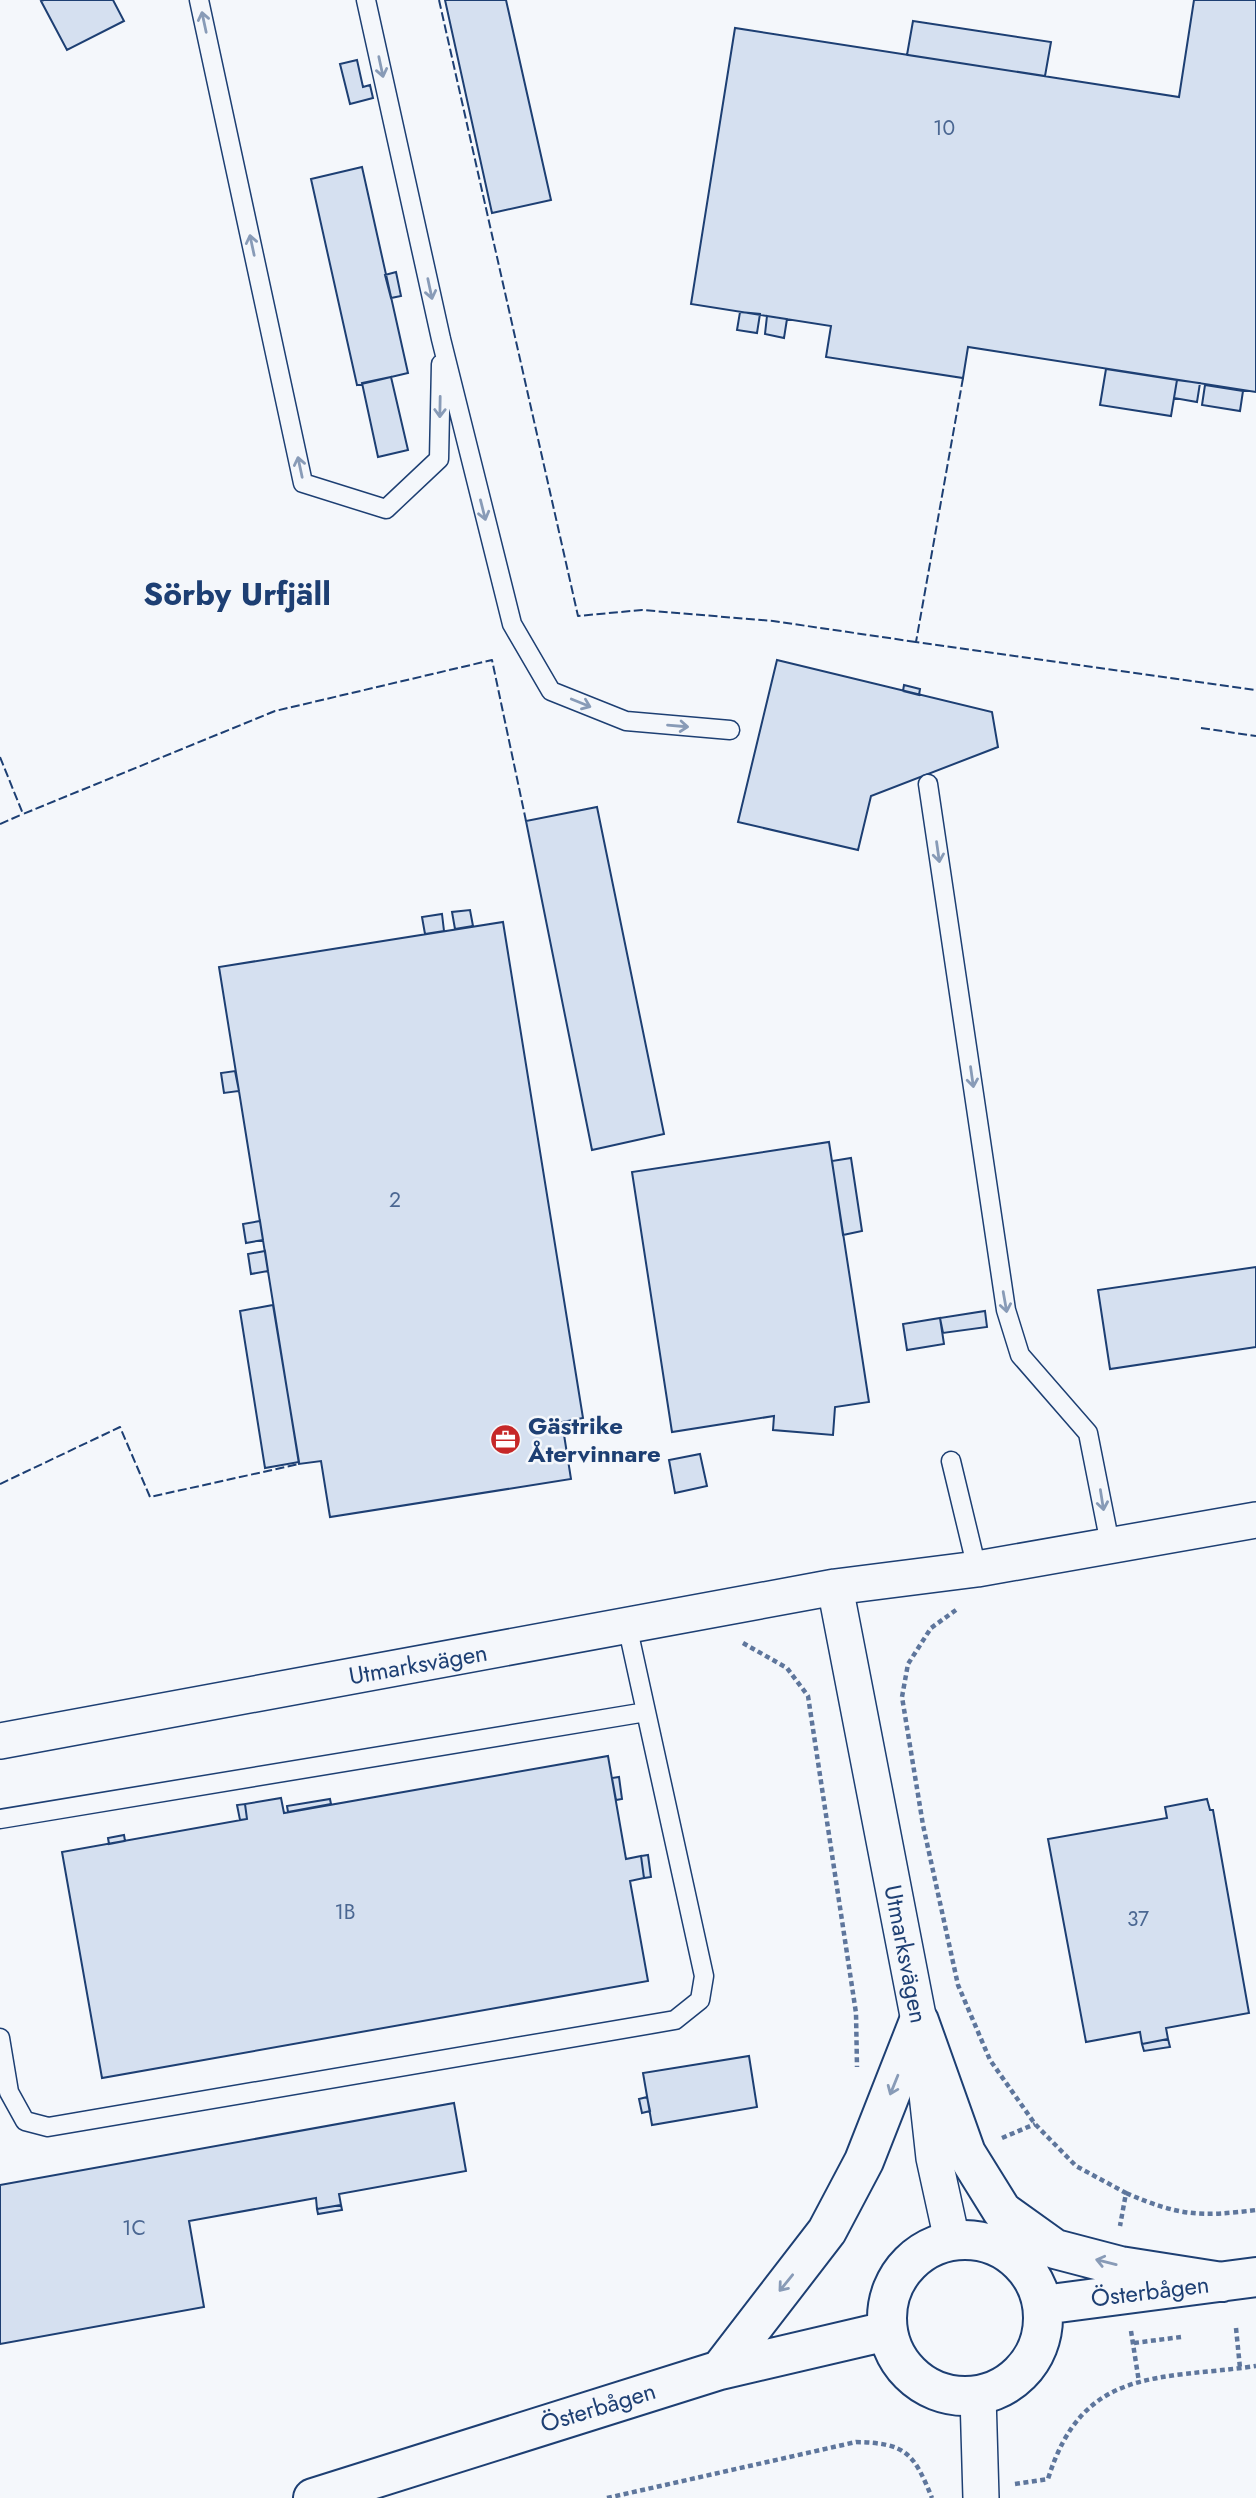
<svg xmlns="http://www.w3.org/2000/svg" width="1256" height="2498" font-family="Jost,sans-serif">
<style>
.building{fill:#d5e0f0;stroke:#1d3f73;stroke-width:2}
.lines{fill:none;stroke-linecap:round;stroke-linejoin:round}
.lane-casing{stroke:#1d3f73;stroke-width:21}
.street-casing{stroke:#1d3f73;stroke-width:38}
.secondary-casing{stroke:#1d3f73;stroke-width:42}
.path{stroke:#5e769c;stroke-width:4.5;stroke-dasharray:5 3.5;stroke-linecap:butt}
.lane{stroke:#f4f7fb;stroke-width:18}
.street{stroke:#f4f7fb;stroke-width:35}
.secondary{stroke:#f4f7fb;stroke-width:38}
.fence{stroke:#1d3f73;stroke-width:2;stroke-dasharray:9 3.5;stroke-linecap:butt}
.oneway{stroke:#889bb7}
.labels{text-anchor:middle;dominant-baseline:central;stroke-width:5;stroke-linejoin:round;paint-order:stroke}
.number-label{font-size:21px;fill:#4b6792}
.poi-label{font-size:24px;font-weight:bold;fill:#1d3f73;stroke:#f4f7fb;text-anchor:start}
.street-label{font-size:24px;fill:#1d3f73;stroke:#f4f7fb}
.district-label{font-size:32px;font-weight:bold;fill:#1d3f73;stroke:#f4f7fb}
</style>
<rect width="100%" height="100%" fill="#f4f7fb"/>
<path class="building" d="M44,0H113L124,21L67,50L41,1Z
M445,0H506L551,200L492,213Z
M1194,0H1256V392L968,347L963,378L826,357L831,326L691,304L735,28L1179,97Z
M913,21L1051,42L1045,76L907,55Z
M357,60L363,87L370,85L373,98L350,104L340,64Z
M362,167L408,373L357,385L311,179Z
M396,272L401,296L391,298L385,275Z
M740,312L760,314L757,333L737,330Z
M767,316L787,319L784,338L765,334Z
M1106,369L1177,380L1171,416L1100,405Z
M391,377L408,450L378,457L362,383Z
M1177,380L1200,383L1197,402L1174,398Z
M1205,385L1243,391L1240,411L1202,405Z
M777,660L992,712L998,747L871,796L858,850L738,822Z
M904,685L920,689L919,695L903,691Z
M597,807L664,1134L592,1150L526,821Z
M470,910L473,926L455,929L452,912Z
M442,914L444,931L425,934L422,917Z
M503,922L583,1418L562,1422L571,1479L330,1517L321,1461L299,1464L219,967Z
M235,1071L239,1091L224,1093L221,1073Z
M829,1142L869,1402L835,1407L833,1435L773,1430L774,1416L672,1432L632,1172Z
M851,1158L862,1231L843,1235L832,1161Z
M260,1221L263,1240L246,1243L243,1224Z
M265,1251L268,1271L251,1274L248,1254Z
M1256,1267V1347L1110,1369L1098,1290Z
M273,1305L299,1462L265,1468L240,1311Z
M985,1311L987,1327L943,1333L940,1318Z
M940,1318L944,1344L907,1350L903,1324Z
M700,1454L707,1486L675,1493L669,1460Z
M608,1756L626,1859L641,1856L644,1878L630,1881L648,1981L102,2078L62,1852L247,1819L245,1804L281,1798L284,1813Z
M619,1777L622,1799L616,1800L612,1778Z
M330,1799L331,1804L288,1812L287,1806Z
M1207,1799L1210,1810H1213L1249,2013L1166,2028L1168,2039L1142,2044L1140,2032L1086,2042L1048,1839L1167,1818L1165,1807Z
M245,1804L247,1819L240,1820L237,1805Z
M124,1835L125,1841L109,1844L108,1838Z
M648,1855L651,1877L644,1878L641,1856Z
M1168,2039L1170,2047L1144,2051L1142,2044Z
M749,2056L757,2107L652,2125L643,2073Z
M647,2097L650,2111L642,2113L639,2099Z
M454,2103L466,2171L339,2194L341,2205L317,2209L316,2198L189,2221L204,2307L0,2344V2185Z
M341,2205L342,2210L318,2214L317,2209Z"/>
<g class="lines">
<defs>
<path id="lane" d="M199,0L303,483L386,509L439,459L441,364
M366,0L441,339L512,624L551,691L626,721L730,730
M928,784L1006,1310L1020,1355L1088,1433L1110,1544
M951,1461L977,1569
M0,1819L646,1712
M0,2038L9,2092L25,2121L48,2127L675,2020L700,2000L704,1976L627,1625"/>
<path id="street" d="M835,1587L919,2021L934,2158L952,2240
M0,1741L835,1587L977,1569L1256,1520
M978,2396L981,2498"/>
<path id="secondary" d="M919,2021L966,2153L1002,2211L1055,2249L1120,2266L1222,2282
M887 2318a78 78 0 1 1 156 0a78 78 0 1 1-156 0Z
M1043,2305L1256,2277
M720,2370L827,2231L864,2161L919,2021
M313,2498L720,2370L887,2331"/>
</defs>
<use href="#lane" class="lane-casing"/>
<use href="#street" class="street-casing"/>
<use href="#secondary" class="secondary-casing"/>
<path class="path" d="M956,1610L931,1628L908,1664L902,1697L923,1825L958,1985L990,2060L1035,2124L1076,2166L1126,2193L1120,2226
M743,1643L787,1668L808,1696L856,2013L857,2067
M1002,2138L1035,2124
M1126,2193C1179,2216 1200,2217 1256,2210
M1236,2328L1240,2368
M1131,2331L1139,2382
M1134,2343L1181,2337
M1015,2484L1048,2479C1083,2366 1158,2380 1256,2366
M607,2498L856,2442C907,2443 914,2454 932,2498"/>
<use href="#lane" class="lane"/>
<use href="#street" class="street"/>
<use href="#secondary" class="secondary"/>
<path class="fence" d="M439,0L578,616L642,610L773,621L916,642
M963,378L916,642L1256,690
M1201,728L1256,736
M0,757L23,814L275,711L492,660L526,821
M0,824L23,814
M0,1484L120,1427L150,1497L299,1464"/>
</g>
<defs><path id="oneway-shaft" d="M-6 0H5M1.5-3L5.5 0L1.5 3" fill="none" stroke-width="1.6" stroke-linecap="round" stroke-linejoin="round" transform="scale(1.75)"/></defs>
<g class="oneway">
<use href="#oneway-shaft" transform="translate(204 22) rotate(-102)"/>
<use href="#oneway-shaft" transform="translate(381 67) rotate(78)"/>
<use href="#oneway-shaft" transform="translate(252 245) rotate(-102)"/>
<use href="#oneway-shaft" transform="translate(430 289) rotate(78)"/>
<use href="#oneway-shaft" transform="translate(440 407) rotate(91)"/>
<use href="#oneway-shaft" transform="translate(300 467) rotate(-102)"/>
<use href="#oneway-shaft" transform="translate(483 510) rotate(76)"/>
<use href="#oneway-shaft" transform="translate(581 703) rotate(22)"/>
<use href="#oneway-shaft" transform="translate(678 726) rotate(5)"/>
<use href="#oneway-shaft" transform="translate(938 852) rotate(82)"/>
<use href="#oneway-shaft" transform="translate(972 1077) rotate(82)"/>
<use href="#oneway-shaft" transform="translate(1005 1302) rotate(80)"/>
<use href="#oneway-shaft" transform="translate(1102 1500) rotate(81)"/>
<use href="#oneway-shaft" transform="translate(894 2085) rotate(112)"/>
<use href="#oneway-shaft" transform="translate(1106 2262) rotate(-166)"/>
<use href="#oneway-shaft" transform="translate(786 2283) rotate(129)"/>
</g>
<defs>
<symbol id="office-disc" viewBox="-11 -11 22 22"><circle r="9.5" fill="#c62828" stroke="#f4f7fb"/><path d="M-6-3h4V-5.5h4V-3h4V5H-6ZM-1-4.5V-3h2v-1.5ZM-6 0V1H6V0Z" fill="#fff"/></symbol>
</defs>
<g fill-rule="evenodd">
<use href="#office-disc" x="488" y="1422" width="35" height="35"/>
</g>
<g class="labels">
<g class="number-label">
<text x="944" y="128">10</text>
<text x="395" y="1200">2</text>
<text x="345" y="1912">1B</text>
<text x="1138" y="1919">37</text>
<text x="134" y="2228">1C</text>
</g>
<g class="poi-label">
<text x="528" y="1425">Gästrike<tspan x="528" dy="28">Återvinnare</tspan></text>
</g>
<g class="street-label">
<text transform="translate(418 1664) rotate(-10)">Utmarksvägen</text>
<text transform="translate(906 1954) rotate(79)">Utmarksvägen</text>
<text transform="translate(1150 2291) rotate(-7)">Österbågen</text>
<text transform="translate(598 2407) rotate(-17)">Österbågen</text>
</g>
<g class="district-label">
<text x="237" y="594">Sörby Urfjäll</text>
</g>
</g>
</svg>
